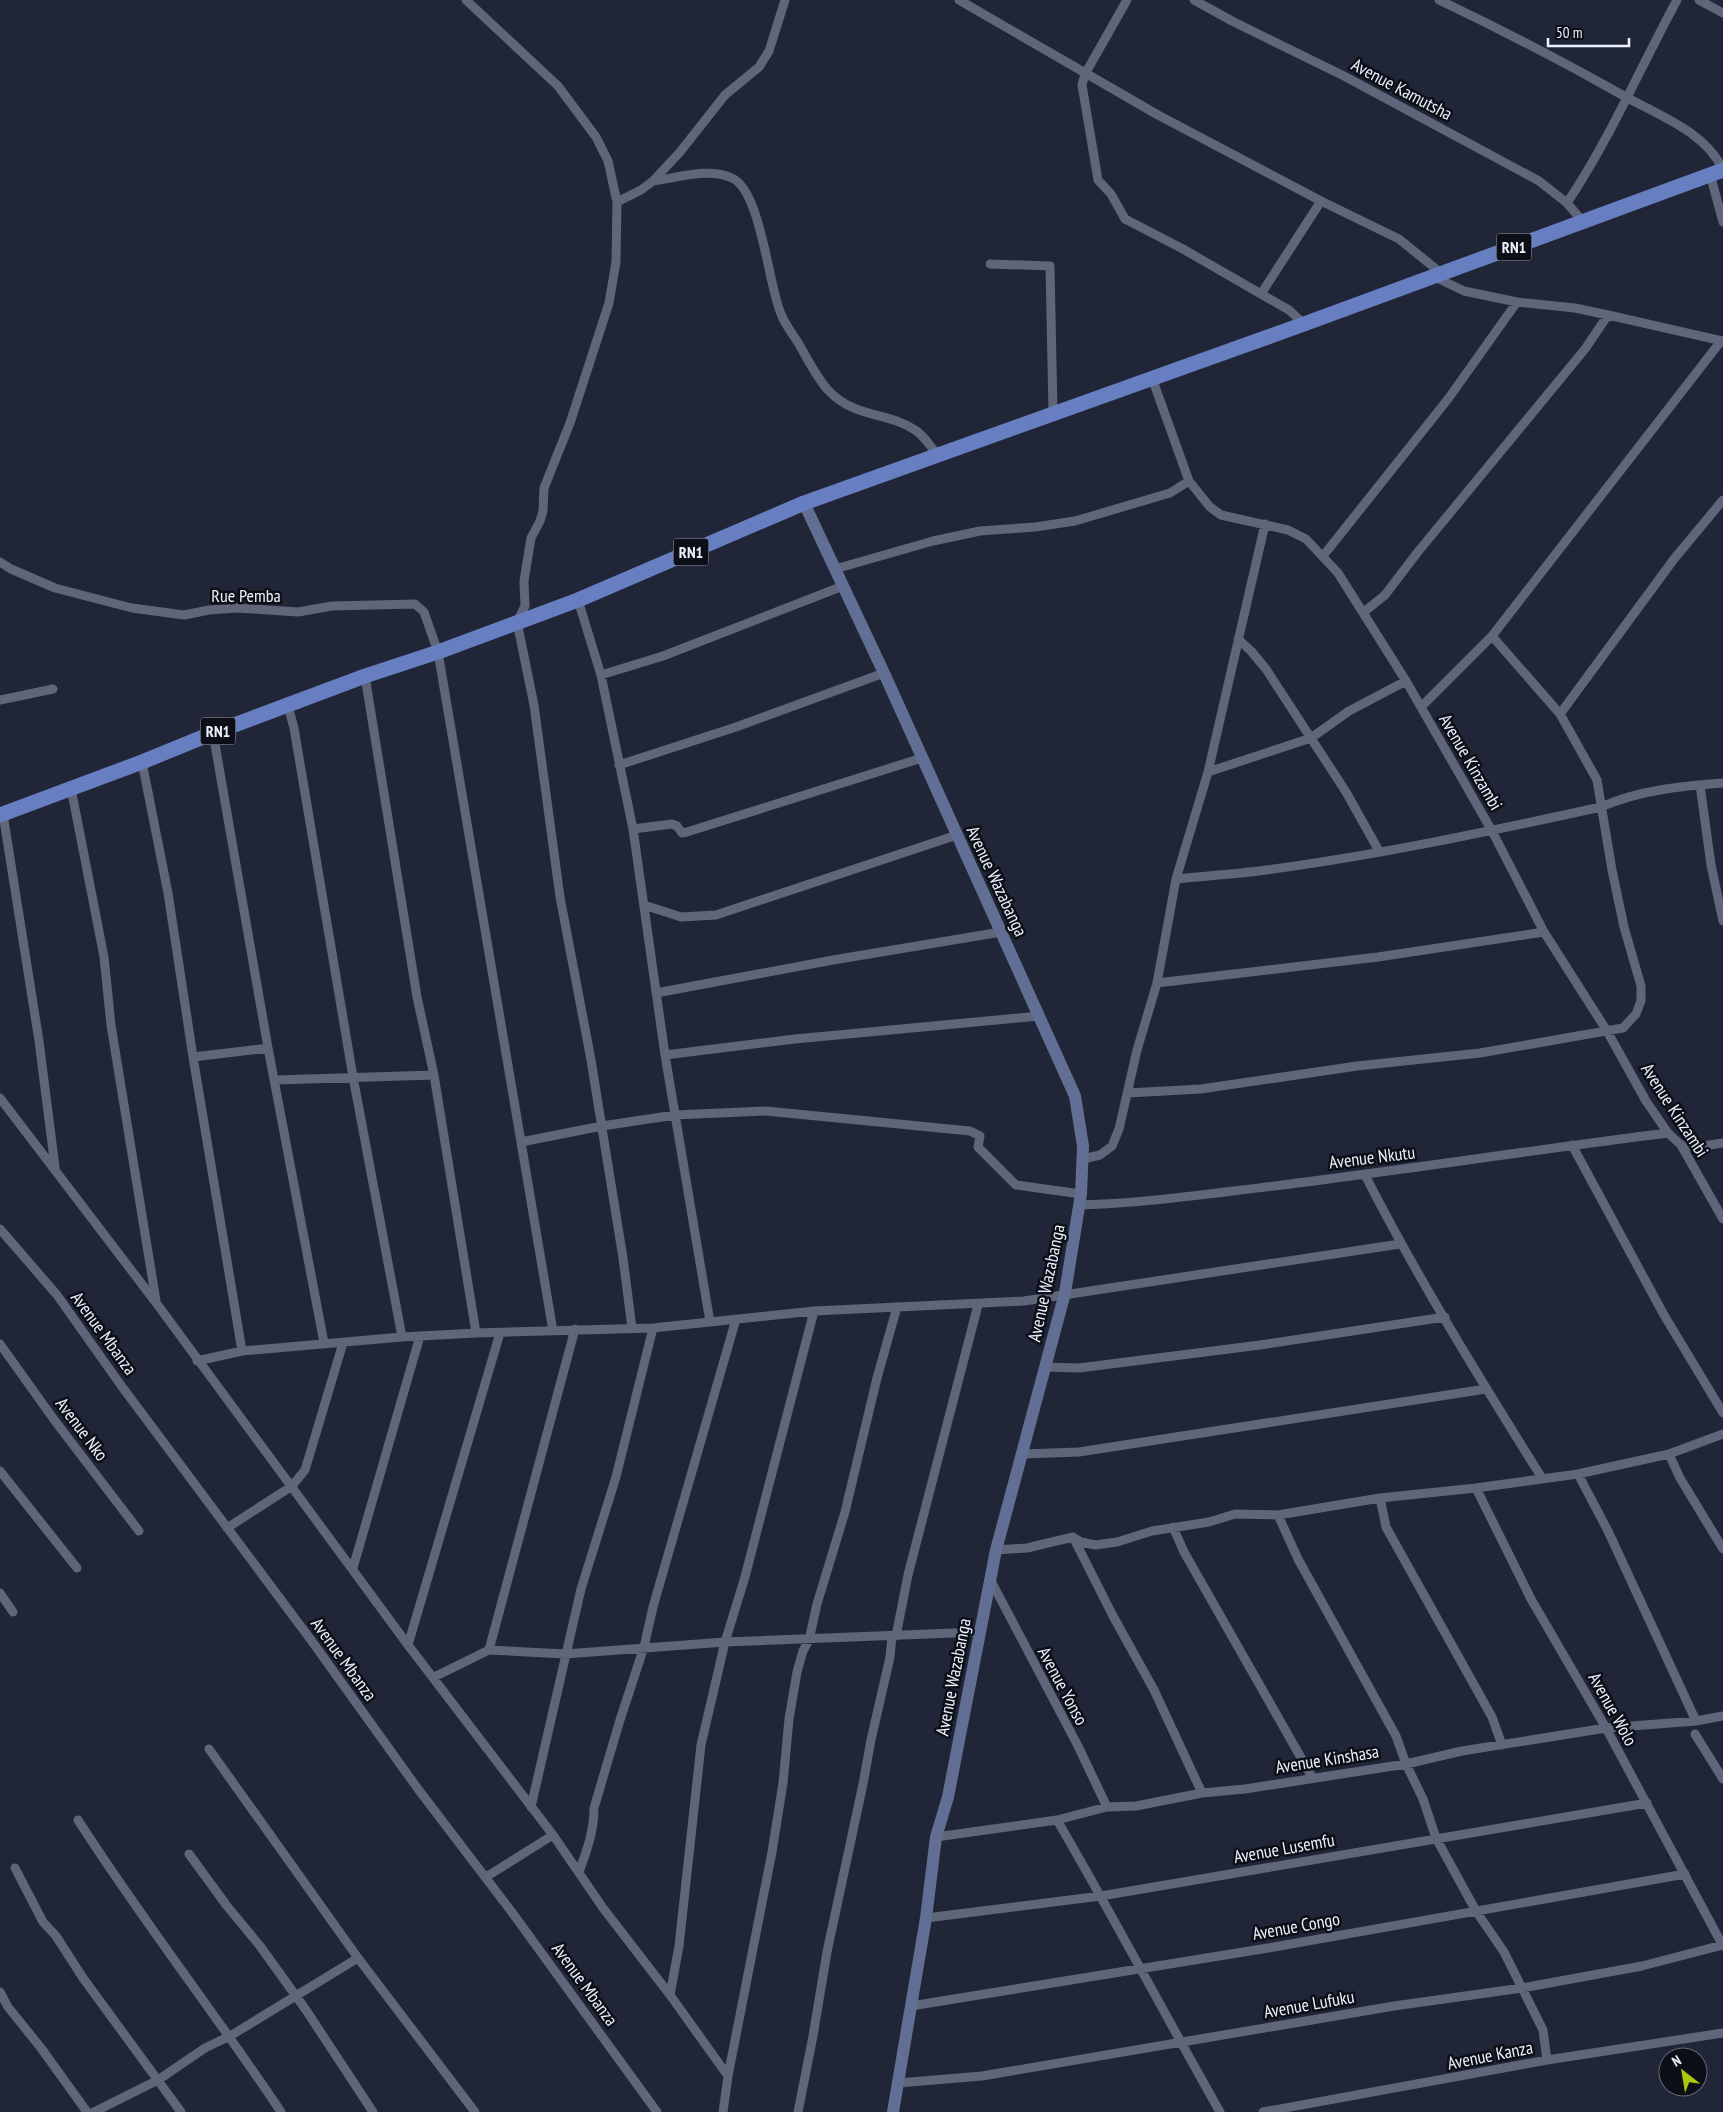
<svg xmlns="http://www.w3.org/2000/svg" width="1723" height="2112" font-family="'PT Sans Narrow',sans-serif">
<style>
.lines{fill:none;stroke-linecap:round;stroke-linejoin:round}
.minor{stroke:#5f667a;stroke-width:9}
.secondary{stroke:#626f94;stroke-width:12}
.trunk{stroke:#677ec0;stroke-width:15}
.labels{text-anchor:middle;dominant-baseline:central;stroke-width:5;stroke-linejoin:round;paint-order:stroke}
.shield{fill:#0c0f17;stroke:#a9adb7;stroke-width:1}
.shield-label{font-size:16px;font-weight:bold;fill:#ecf1fc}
.street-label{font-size:18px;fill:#ecf1fc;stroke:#0c0f17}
</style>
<rect width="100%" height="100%" fill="#202637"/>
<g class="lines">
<path class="minor" d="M466,0L558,86L596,137L608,161L617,202L616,262L609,303L570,423L544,488L543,511L540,521L531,538L524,581L525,606L517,622L534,705L560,897L591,1060L623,1258L632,1328
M959,0L1158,115L1321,201L1399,239L1441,273
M1127,0L1085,74L1082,85L1098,180L1111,194L1125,219L1183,249L1261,294L1289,310L1304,324
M1194,0L1232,21L1344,76L1539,181L1567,203L1583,222
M1439,0C1502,30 1564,62 1624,96C1658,115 1706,132 1723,170
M1699,0L1723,13
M1710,174L1723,222
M653,181C677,178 709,167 732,178C761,191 768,284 781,314C785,324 791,332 797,341C806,356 815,375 827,389C854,419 886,411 915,430C924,435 931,448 938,455
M617,202L641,190L653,181L680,152L725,95L759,67L769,51L785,0
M1567,203C1610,139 1640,68 1677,0
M990,264L1050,266L1053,413
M1433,276L1464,291L1517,302L1575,308L1608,315L1723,341
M1261,294L1321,201
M1152,378L1189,481L1210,507L1221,515L1288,530L1306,539L1338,573L1406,681L1492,831L1544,932L1607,1031L1646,1101L1668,1133L1681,1145L1723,1219
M1323,556L1448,399L1517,302
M0,562L11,569L55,588L132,608L184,615L209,610L237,608L298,612L332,606L415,604L424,612L438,652L553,1331
M835,569L933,541L980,531L1035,527L1075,521L1170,493L1189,481
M578,600L601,675L633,829L665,1055L710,1322
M1364,612L1385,595L1417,553L1585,349L1608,315
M1238,639L1251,651L1266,669L1346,792L1379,851
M601,675L663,656L843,586
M365,676L417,997L434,1075L476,1333
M0,700L53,689
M288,706L294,728L353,1077L402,1337
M1421,707L1492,636L1721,341
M1560,714L1674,559L1723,500
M213,733L268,1048L324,1343
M142,762L168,893L193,1057L242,1351
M619,765L736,727L884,673
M1208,772L1311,738L1349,711L1406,681
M1700,785L1711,865L1723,921
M71,788L104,957L111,1025L156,1301
M3,814L39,1041L55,1167
M633,829L672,824L677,826L682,833L687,832L922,758
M1176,879C1206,876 1236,874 1266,870C1379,855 1491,831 1601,807C1639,790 1683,786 1723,783
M644,905L681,917L716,915L957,835
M1157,983L1378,957L1544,932
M656,993L833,960L1001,932
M665,1055L795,1039L1039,1016
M193,1057L268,1048
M276,1080L434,1075
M1128,1093L1201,1089L1357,1066L1480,1053L1623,1028L1636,1014L1641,1001V986L1624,927L1612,870L1597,780L1560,714L1492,636
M0,1098L157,1304L408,1645L553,1835L603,1908L670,1995L728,2076
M521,1142L602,1126L675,1115L766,1111L970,1131L980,1136L978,1147L1016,1185L1081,1194
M1572,1145L1664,1315L1723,1413
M1681,1145L1696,1147L1723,1143
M1083,1159L1100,1155L1112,1146L1119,1129L1137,1050L1157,983L1176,879L1208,772L1265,524
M1365,1175C1418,1279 1480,1379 1542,1478
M1080,1205C1148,1203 1215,1193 1282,1185C1411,1169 1539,1149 1668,1133
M0,1229L57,1295L120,1384L311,1640L418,1789L511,1911L657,2112
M0,1344L55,1421L139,1531
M197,1361L242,1351L402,1337L476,1333L653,1328L814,1311L1024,1301L1400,1244
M1046,1367L1079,1368L1260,1345L1445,1317
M1023,1454L1079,1452L1486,1389
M1669,1454L1680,1478L1723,1549
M0,1471L77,1568
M1578,1474L1608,1531L1696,1721
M1476,1488L1531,1599L1606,1728L1723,1946
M1380,1498L1386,1527L1492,1717L1502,1745
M1278,1515L1298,1559L1396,1736L1406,1764L1423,1799L1436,1838L1476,1911L1504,1952L1543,2030L1547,2060
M1173,1527L1184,1552L1312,1777
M227,1528L292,1486L305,1470L343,1343
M1073,1537L1113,1616L1154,1690L1202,1793
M996,1550L1027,1548L1073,1537L1081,1542L1095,1545L1117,1542L1152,1531L1209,1522L1235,1514L1278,1515L1380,1498L1476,1488L1578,1474L1669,1454L1723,1434
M353,1568L420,1336
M991,1581L1078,1746L1107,1807
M0,1593L13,1612
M896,1636L908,1575L978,1305
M408,1645L500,1333
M489,1650L575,1329
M434,1677L489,1650L565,1654L725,1642L979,1632
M1695,1734L1723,1779
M209,1749L358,1958L475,2112
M531,1807L581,1589L616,1477L653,1328
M78,1820C142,1920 215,2013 281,2112
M1057,1820C1113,1916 1165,2015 1220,2112
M936,1837L1057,1820L1107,1807L1136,1806L1202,1793L1245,1789L1406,1764L1462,1751L1606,1728L1696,1721L1723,1716
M189,1854L227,1906L260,1946L306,2010L373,2112
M15,1868L43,1922L56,1936L83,1978L181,2112
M579,1872C587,1850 594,1831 594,1808L620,1720L644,1647L653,1607L736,1319
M486,1877L553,1835
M926,1918L1101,1896L1647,1803
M0,1992L8,2007L41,2048L87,2112
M670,1995L679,1946L701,1745L725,1642L745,1577L814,1311
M911,2006L1274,1947L1685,1874
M898,2083L982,2076L1394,2006L1522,1988L1642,1966L1722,1945
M94,2112L158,2080L205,2048L230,2036L358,1958
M723,2112L728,2076L772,1852L783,1783L789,1719L797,1672L803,1651L809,1640L817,1604L845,1512L877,1378L897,1307
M798,2112L813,2036L827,1952L863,1784L871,1740L890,1657L892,1636
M1263,2112L1547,2060L1723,2033"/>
<path class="secondary" d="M804,503L884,673L1075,1096L1083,1146L1081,1194L1065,1293L996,1550L948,1797L936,1837L926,1918L893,2112"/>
<path class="trunk" d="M0,815L142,762L213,733L365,676L438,652L578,600L804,503L1304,324L1723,170"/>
</g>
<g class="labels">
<g class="shield">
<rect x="1496.5" y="233.5" width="35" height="27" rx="4"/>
<rect x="673.5" y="538.5" width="35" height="27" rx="4"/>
<rect x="200.5" y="717.5" width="35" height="27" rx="4"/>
</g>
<g class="shield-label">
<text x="1514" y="247">RN1</text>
<text x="691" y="552">RN1</text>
<text x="218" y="731">RN1</text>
</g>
<g class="street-label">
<text transform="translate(1402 89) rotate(28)">Avenue Kamutsha</text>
<text x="246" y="595">Rue Pemba</text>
<text transform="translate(1471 762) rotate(60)">Avenue Kinzambi</text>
<text transform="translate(997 881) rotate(65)">Avenue Wazabanga</text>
<text transform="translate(1675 1110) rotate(57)">Avenue Kinzambi</text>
<text transform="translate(1372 1157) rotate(-7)">Avenue Nkutu</text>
<text transform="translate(1046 1283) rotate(-78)">Avenue Wazabanga</text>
<text transform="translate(104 1333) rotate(54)">Avenue Mbanza</text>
<text transform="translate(82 1429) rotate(53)">Avenue Nko</text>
<text transform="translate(344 1659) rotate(54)">Avenue Mbanza</text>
<text transform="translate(953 1677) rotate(-79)">Avenue Wazabanga</text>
<text transform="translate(1063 1686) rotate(62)">Avenue Yonso</text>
<text transform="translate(1613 1709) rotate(61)">Avenue Wolo</text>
<text transform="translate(1327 1759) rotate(-9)">Avenue Kinshasa</text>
<text transform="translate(1284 1848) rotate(-10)">Avenue Lusemfu</text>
<text transform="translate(1296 1926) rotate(-10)">Avenue Congo</text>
<text transform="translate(585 1984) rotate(54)">Avenue Mbanza</text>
<text transform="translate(1309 2004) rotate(-10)">Avenue Lufuku</text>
<text transform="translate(1490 2055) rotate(-11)">Avenue Kanza</text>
</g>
</g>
<g transform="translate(1683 2072) rotate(329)"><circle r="24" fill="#0c0f17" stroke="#666973"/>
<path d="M0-4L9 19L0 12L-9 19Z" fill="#adc60d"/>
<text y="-8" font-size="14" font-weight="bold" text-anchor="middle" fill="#ecf1fc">N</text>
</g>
<path d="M1548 38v8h81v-8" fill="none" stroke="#ecf1fc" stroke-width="2.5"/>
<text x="1556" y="38" font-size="15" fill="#ecf1fc" stroke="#0c0f17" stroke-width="4" paint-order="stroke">50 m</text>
</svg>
